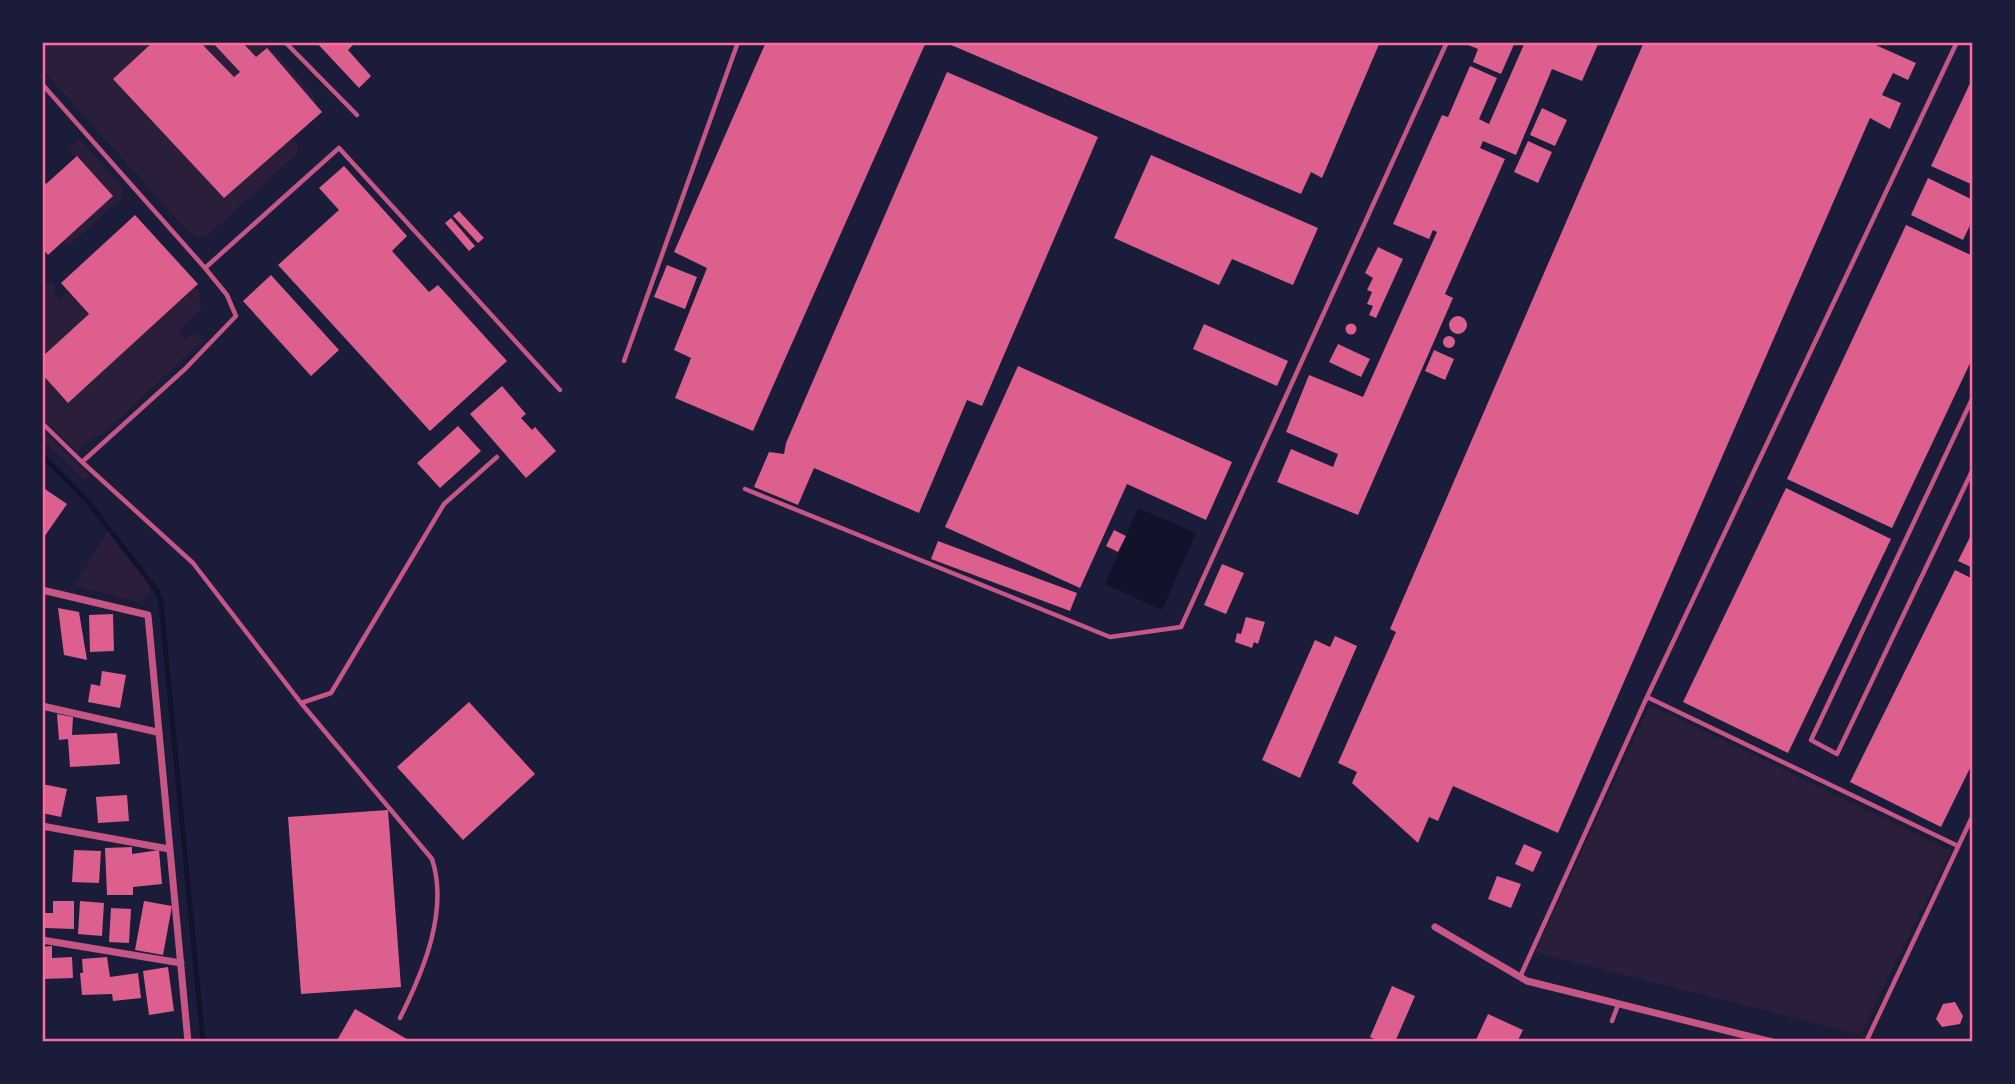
<svg xmlns="http://www.w3.org/2000/svg" width="2015" height="1084" font-family="'Times New Roman',serif">
<style>
.green{fill:#2a1e3b}
.water{fill:#12122b}
.lines{fill:none;stroke-linecap:round;stroke-linejoin:round}
.stream{stroke:#12122b;stroke-width:5}
.building{fill:#dd5f8e}
.service{stroke:#c65784;stroke-width:4.5}
.minor{stroke:#c65784;stroke-width:7}
.neatline{fill:none;stroke:#ff6b9d;stroke-width:2.5}
</style>
<rect width="100%" height="100%" fill="#1b1b3a"/>
<path class="green" d="M42,42H153L113,79L224,198L294,137L299,146L297,154L206,237H198L190,234L42,69Z
M200,42H212L240,72L234,77Z
M242,42H265L314,95L315,103L267,49L256,57Z
M80,139L123,188V197L68,247L63,241L113,196L68,149Z
M42,279L48,285L52,282L56,287L52,291L60,299L68,292L89,314L42,357Z
M195,287L202,295L198,303L202,308L179,332L186,340L195,332L203,340L103,434L92,437L77,452L42,418V374L68,402Z
M42,430L90,476L84,480L42,439Z
M109,529L153,585L144,600L138,602L74,586Z
M1650,705L1951,851L1860,1035L1535,952Z"/>
<path class="water" d="M1138,508L1196,533L1162,610L1105,584Z"/>
<g class="lines">
<path class="stream" d="M42,455L89,503L157,591L161,603L203,1042"/>
</g>
<path class="building" d="M153,42H200L234,77L240,72L212,42H242L256,57L267,48L322,112L224,198L113,79Z
M316,42H350L353,45L348,50L371,76L359,88Z
M766,42H926L753,431L675,398L691,358L674,350L707,268L674,252Z
M944,42H1380L1322,178L1311,172L1301,194Z
M1461,42H1515L1501,74L1473,62L1478,49Z
M1525,42H1599L1582,81L1552,69L1516,155L1483,141L1480,148L1505,159L1445,294L1453,298L1358,515L1277,482L1291,449L1333,467L1338,454L1286,432L1309,375L1363,397L1437,232L1433,230L1429,239L1393,224L1442,115L1448,117L1470,66L1497,78L1479,119L1489,124Z
M1644,42H1869L1916,63L1908,80L1893,73L1882,95L1901,103L1890,129L1870,118L1558,833L1453,786L1438,821L1429,817L1418,843L1352,783L1357,772L1338,763L1396,632L1390,629Z
M947,72L1098,137L982,406L967,400L919,513L814,468L798,505L754,487L769,452L784,454L786,443Z
M1973,77V185L1931,166Z
M1542,108L1567,120L1555,146L1530,135Z
M1528,141L1552,152L1538,183L1514,172Z
M1151,155L1318,228L1293,285L1232,259L1219,285L1114,238Z
M77,156L113,196L48,255L42,248V179L46,184Z
M344,166L407,236L392,251L429,292L438,285L507,361L430,431L278,265L339,210L319,188Z
M1928,178L1973,200V219L1963,240L1911,215Z
M459,211L484,238L478,243L453,216Z
M135,215L198,284L68,403L42,374V357L89,314L61,283Z
M451,218L475,246L469,251L445,223Z
M1906,225L1973,256V357L1892,528L1787,479Z
M1378,247L1403,259L1376,318L1369,315L1373,306L1367,304L1372,292L1367,290L1373,278L1365,273Z
M667,265L697,277L685,309L654,297Z
M271,275L339,350L311,376L243,301Z
M1449 325a9 9 0 1 1 18 0a9 9 0 1 1-18 0Z
M1345.5 329a5.5 5.5 0 1 1 11 0a5.5 5.5 0 1 1-11 0Z
M1204,324L1288,361L1277,386L1193,349Z
M1443 342a6 6 0 1 1 12 0a6 6 0 1 1-12 0Z
M1338,344L1370,359L1361,377L1329,362Z
M1434,350L1454,359L1445,380L1425,371Z
M1018,366L1232,462L1206,520L1127,484L1080,588L945,527Z
M502,386L526,414L521,418L532,430L535,427L556,451L526,478L470,414Z
M458,426L481,451L440,488L417,463Z
M42,487L67,504L42,540Z
M1786,488L1891,539L1788,753L1683,702Z
M1114,530L1126,536L1118,552L1106,546Z
M1973,531V568L1958,561Z
M938,541L1077,593L1070,611L931,559Z
M1222,564L1244,573L1226,614L1204,605Z
M1955,570L1973,579V762L1941,827L1850,782Z
M58,608L79,612L87,660L64,655Z
M113,614L114,651L90,652L89,615Z
M1246,617L1265,622L1258,644L1254,642L1252,648L1235,642L1237,633L1241,634Z
M1335,636L1357,646L1300,778L1262,760L1315,640L1330,647Z
M102,671L126,675L120,708L88,702L91,684L100,686Z
M469,702L535,774L463,840L397,767Z
M57,714L73,717L72,735L117,733L120,764L70,767L68,739L59,740Z
M42,784L67,789L61,817L42,813Z
M127,795L129,821L98,823L96,797Z
M388,810L401,987L301,994L288,817Z
M1524,844L1542,852L1533,872L1515,864Z
M132,847V854L159,850L162,884L133,887V895H107L105,848Z
M74,850L101,851L99,883L72,882Z
M1497,876L1521,884L1511,908L1488,899Z
M53,901H74V929L45,928V913H53Z
M80,901L104,903L102,936L78,934Z
M144,901L172,906L163,955L135,950Z
M111,908L131,909L129,943L109,942Z
M52,946V958L72,957L73,978L42,979V947Z
M107,957L110,977L138,973L141,998L113,1001L112,994L82,995L80,973H83L82,959Z
M168,967L174,1011L149,1015L143,971Z
M1392,986L1415,996L1395,1042H1381L1370,1037Z
M1955,1002L1963,1016L1960,1024L1942,1027L1936,1019L1943,1004Z
M355,1009L412,1042H336Z
M1488,1014L1523,1030L1517,1042H1475Z"/>
<g class="lines">
<path class="service" d="M285,42L357,115
M1957,42L1647,697L1958,846
M42,84L205,268L227,295L236,316L185,369L82,462L193,563L301,703L432,859C449,911 423,972 400,1018
M205,268L339,148L560,390
M624,361L738,42
M1973,397L1811,740L1837,754L1973,469
M42,423L82,462
M745,489L1110,637L1181,627L1447,42
M301,703L331,693L444,504L497,457
M1520,977L1647,697
M1612,1021L1618,1005
M1866,1042L1973,815"/>
<path class="minor" d="M42,590L148,615L188,1042
M42,706L157,732
M42,826L169,849
M1435,927L1527,981L1772,1042
M42,940L181,963"/>
</g>
<rect width="2015" height="1084" fill="none" stroke="#1b1b3a" stroke-width="88"/>
<rect x="44" y="44" width="1927" height="996" class="neatline"/>
</svg>
